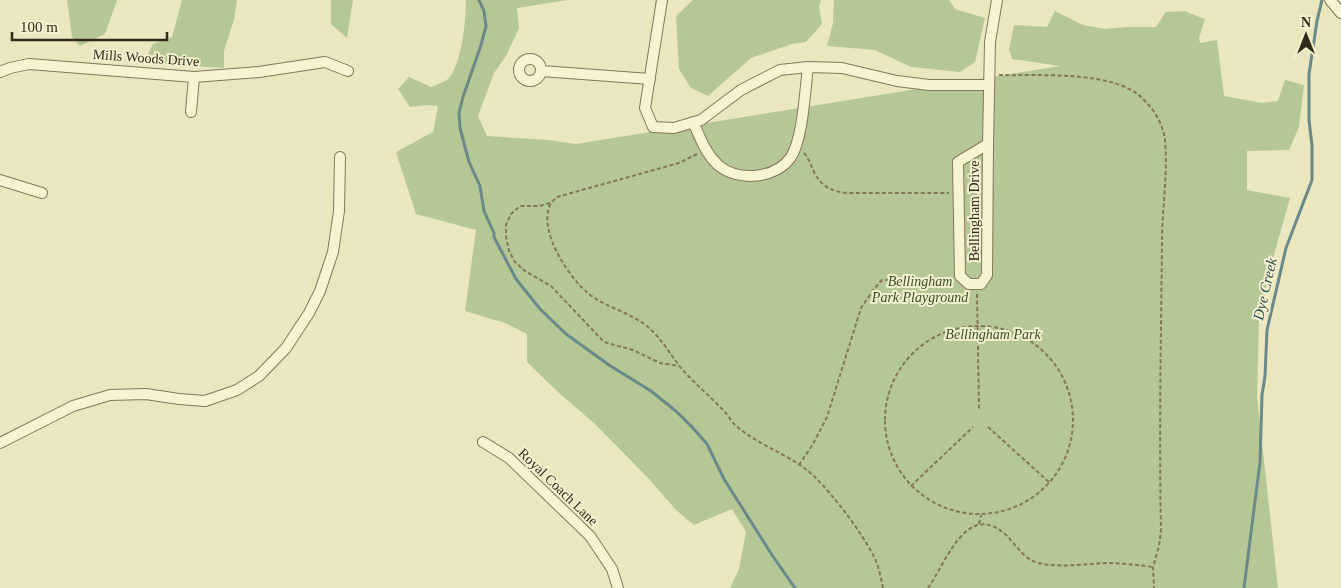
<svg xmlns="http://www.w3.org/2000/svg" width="1341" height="588" font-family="Georgia,serif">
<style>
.green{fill:#b5c794}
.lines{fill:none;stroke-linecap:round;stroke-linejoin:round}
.stream{stroke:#6a8988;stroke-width:3}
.minor-casing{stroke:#817759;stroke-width:12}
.path{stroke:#817759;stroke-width:2;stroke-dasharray:4 2.5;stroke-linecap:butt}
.minor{stroke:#f6f3d1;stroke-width:10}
.labels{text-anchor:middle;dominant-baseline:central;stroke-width:4;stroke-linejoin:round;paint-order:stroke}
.street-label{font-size:14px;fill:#322b1c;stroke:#f2f0ce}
.park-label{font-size:14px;font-style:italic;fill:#394d24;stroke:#f2f0ce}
.water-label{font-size:15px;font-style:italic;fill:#2c4b51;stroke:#f2f0ce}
</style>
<rect width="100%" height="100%" fill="#eae7bf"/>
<path class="green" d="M67,0H117L105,34L80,46L72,37Z
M182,0H237L234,20L224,51V68L174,65L144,62L153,44L172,37Z
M331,0H353L347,38L331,24Z
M466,0H568L517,8L519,28L506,56L494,73L478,116L487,136L548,140L576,144L1060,66L1012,59L1009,49L1014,25L1047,27L1055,11L1083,25L1105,29L1126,27H1156L1166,12L1184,11L1205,19L1199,38L1200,43L1217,40L1224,96L1262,103L1278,101L1285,80L1304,85L1299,127L1289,150L1247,151V190L1290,198L1270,269L1259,319L1257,397L1278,588H730L739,569L746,532L732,509L694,525L676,510L650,480L595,424L558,392L527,362V334L505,323L465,311L476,230L416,214L396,152L433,132L438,106L426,105L410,107L398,89L409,77L431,87C436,85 445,82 449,78C462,62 466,20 466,0Z
M693,0H821L819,6L822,24L806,42L792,44L751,58L708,96L691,88L679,69L676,16Z
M834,0H949L955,9L985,18L975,62L960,72L911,67L875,50L827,46L833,23Z"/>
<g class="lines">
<path class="stream" d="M479,0L484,11L486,26L481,45L463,97L459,113L460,128L469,162L480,186L484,211L494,233V237L516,279L540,309L566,334L609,365L651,391L677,412L692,427L707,444L724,479L772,555L795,588
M1244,588L1260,462L1262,395L1265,376L1267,330L1286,248L1312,180V146L1309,120V74L1317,21L1322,0"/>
<defs>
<path id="minor" d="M662,0L645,108L653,127L674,128L701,120L741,90L780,70L808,67L842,68L897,81L929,85H989
M1330,0L1341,13
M519 70a11 11 0 1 1 22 0a11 11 0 1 1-22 0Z
M541,71L650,79
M0,72L10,68L29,64L194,77L259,72L325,62L348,71
M191,112L194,77
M693,122C700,137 705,153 718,165C738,182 776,179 791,157C803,138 805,90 808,67
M988,144L958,162L960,276L969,284H981L987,275L988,144L990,42L997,0
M0,180L42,193
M483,442L509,458L590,536L612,569L618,588
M0,443L73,406L110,395L146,394L179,399L205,401L237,390L259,376L286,348L309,313L320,291L333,252L339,211L340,157"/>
</defs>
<use href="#minor" class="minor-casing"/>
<path class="path" d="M999,75C1038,76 1114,70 1142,98C1154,109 1163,124 1165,140C1168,174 1162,209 1162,242C1161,338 1159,434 1161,530L1159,546L1153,567L1154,588
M804,153C810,160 811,166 815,174C823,188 834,192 848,193H949
M697,154L679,163L557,197C555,199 551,202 550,205C538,231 569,278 589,294C607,308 630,312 648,327C661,338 670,354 681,368C694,383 710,396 724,411C727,414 730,419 733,423C757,446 791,454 815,477C834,496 864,535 875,559C879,567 881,579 883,588
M550,203L539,206H520L511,214L506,225V237L509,251L515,262L525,271L551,286L604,342L633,350L660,363L679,366
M977,294L979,410
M885 420a94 94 0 1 1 188 0a94 94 0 1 1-188 0Z
M988,427L1050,483
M799,465L813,444L827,417L861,308L874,289L882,280H889
M911,486L973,427
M979,524L981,515
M928,588C946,563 967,498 1007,536C1017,546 1024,559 1038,563C1061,568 1084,564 1107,563C1122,563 1137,565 1153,567"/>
<use href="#minor" class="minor"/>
</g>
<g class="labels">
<g class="street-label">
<text transform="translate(146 58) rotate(4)">Mills Woods Drive</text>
<text transform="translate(974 211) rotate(-90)">Bellingham Drive</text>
<text transform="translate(558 487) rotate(44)">Royal Coach Lane</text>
</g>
<g class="park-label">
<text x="920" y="281">Bellingham<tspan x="920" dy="16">Park Playground</tspan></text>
<text x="993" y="334">Bellingham Park</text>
</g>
<g class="water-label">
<text transform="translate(1265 289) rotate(-77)">Dye Creek</text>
</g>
</g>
<g transform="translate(1306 35)" stroke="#f2f0ce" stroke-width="4" paint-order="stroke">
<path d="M0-4L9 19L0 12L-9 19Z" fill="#322b1c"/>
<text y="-8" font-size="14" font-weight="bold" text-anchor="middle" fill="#322b1c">N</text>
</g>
<path d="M12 32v8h155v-8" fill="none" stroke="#322b1c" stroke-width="2.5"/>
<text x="20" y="32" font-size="15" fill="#322b1c" stroke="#f2f0ce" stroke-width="4" paint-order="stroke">100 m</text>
</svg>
